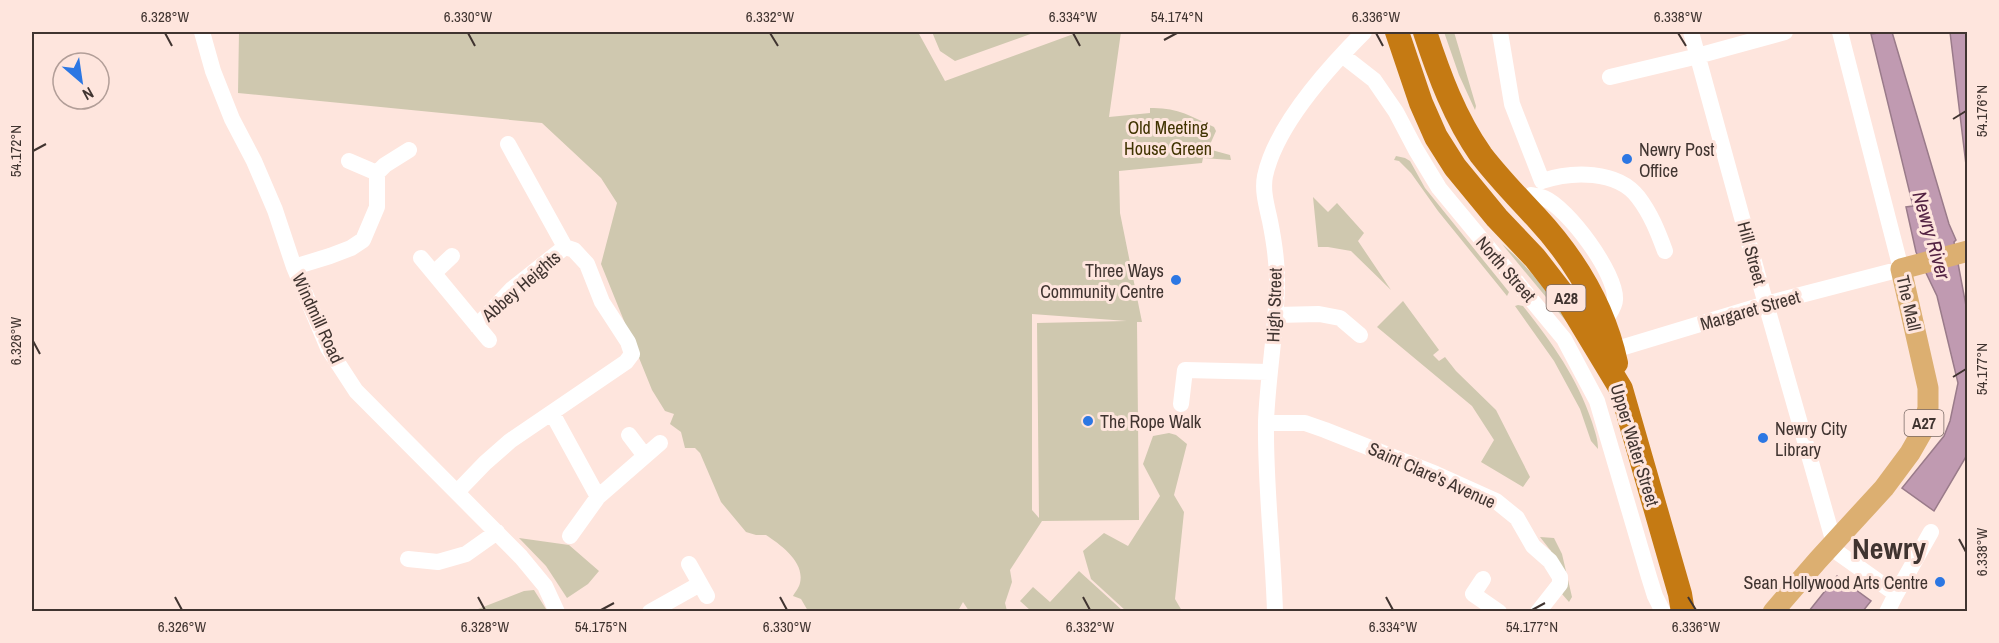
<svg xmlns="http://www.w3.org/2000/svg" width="1999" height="643" font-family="'Archivo Narrow',sans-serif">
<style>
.green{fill:#cfc8af;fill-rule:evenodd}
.water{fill:#c09ab1;stroke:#9a7b8a;stroke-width:1.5}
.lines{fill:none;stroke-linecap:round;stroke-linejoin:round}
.minor{stroke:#fff;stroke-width:16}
.major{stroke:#dcaf71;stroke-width:21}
.highway{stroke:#c57a13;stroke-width:24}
.ticks{fill:none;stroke:#403430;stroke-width:2}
.poi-dot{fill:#2c77e3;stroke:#fee5dd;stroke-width:2}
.labels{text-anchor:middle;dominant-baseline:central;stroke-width:6;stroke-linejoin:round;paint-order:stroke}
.shield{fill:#fee5dd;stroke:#796964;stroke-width:1.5}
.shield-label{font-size:16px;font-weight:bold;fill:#403430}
.park-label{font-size:18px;fill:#403300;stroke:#fee5dd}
.poi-label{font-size:18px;fill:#403430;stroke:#fee5dd;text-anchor:start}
.street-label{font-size:18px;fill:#403430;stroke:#fee5dd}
.water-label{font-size:20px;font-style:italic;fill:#522141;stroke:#fee5dd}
.town-label{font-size:30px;font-weight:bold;fill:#403430;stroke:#fee5dd}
.neatline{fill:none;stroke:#403430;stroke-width:2}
.ticks-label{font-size:15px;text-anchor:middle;fill:#403430}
</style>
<rect width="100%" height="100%" fill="#fee5dd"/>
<path class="green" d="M239,32H918L945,81L1079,32H1121L1109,117L1150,113V108C1176,107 1191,116 1214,127L1216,131L1208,149L1230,155L1231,160L1203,158L1202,163L1119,171L1120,213L1142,322H1137L1139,520L1042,521L1010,570L1012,582L1005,603L1007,611H1010H969L963,602L958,611H808L801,599L793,596C795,592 799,588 800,583C805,562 781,545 766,535H756L746,532L721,502L700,453L695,448H685L681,432L670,424L674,414L665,411L652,390L601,264L617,203L601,178L542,123L238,93ZM1032,314L1127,321L1037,323L1039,518L1032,510Z
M932,32H1036L955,61L940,51Z
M1444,32H1454L1476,106L1475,110L1459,75Z
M1396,156L1405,158L1410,161L1425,188L1509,292L1507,296L1438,211L1411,173L1399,161L1394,160Z
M1313,197L1328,212L1337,203L1364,233L1358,241L1391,290L1351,251L1328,247H1318Z
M1502,244C1532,269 1553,300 1575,332Z
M1403,301L1439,350L1433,355L1439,361L1445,357L1456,371L1496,410L1530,477L1523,487L1481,462L1494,440L1472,406L1377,327Z
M1518,305L1523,306C1552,343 1577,377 1592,422C1595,432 1598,439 1598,449L1591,441L1580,409L1554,361L1515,306Z
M1169,433L1176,435L1187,444L1174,495L1184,512L1175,599L1182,611H1126L1091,579L1083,551L1104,533L1128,546L1160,496L1143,464L1153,436Z
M1540,537L1554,538L1562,554L1572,597L1569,602L1562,594L1567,585L1550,553L1551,551Z
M519,538L569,545L599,571L588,584L567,598L546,566Z
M1079,571L1123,611H1031L1020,601L1033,587L1050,602Z
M534,590L546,609L545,611H473L524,591Z"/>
<path class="water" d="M1885,32H1892L1949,224L1956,240L1954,242L1967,311V455L1934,511L1902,488L1944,436L1950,421L1958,383L1937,296L1916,252L1906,207L1913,206L1871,34Z
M1950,32H1967V173Z
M1837,576L1871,601L1863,611H1809Z"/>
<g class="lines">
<path class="minor" d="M202,32L213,71L232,119L254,161L275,210L294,267L328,348L356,391L521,557L545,586L557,612
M1500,32L1512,104L1542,181
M1691,32L1758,276L1834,543
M1342,55L1374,80L1396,112L1416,150L1439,188L1564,339L1597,401L1649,577L1655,596L1663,612
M1610,77L1690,58L1785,32
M349,161L377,173L385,165L409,150
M1542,181C1572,171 1617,170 1638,197C1651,214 1658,232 1665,251
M1531,195C1535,196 1540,196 1544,198C1568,208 1617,274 1615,300C1615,307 1608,315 1605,321
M421,258L489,340
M294,267L330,256L351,248L363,240L377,207V173
M434,273L452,256
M1276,315L1319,314L1340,318L1360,335
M477,326L512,289L565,247
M1604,353L1766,304L1901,269L1840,32
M1181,404L1185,370L1269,372
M552,413L598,497
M1266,423H1305L1325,430L1436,474L1496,501L1517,518L1533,546L1550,561L1560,577V584L1538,612
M629,435L645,456
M457,492L485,463L510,441L626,362L632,354L628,342L602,302L587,264L574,250L565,247L508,144
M570,536L598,497L660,443
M1830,547L1896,594L1887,612
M408,559L438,562L466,554L497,532
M689,564L707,596
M1483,579L1473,594L1499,612
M1896,594L1931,532
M650,612L700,584
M1275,612C1273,548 1265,484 1266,421C1268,373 1277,327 1277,280C1277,261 1274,241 1270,221C1267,207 1262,191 1265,176C1276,125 1328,68 1364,32"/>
<path class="major" d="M1773,612L1818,560L1884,488L1910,453L1922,432L1928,408V388L1901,269L1968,251"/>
<path class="highway" d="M1397,32L1421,103L1436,137L1455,167L1497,218L1535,258L1566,298L1621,389L1680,594L1683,612
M1425,32C1439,75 1455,118 1481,155C1498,177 1517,197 1536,217C1574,258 1604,307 1616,363"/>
</g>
<path class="ticks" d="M165,33L172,46M468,33L475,46M770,33L778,46M1073,33L1080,46M1376,33L1383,46M1678,33L1686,46M1164,40L1177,33M1953,119L1966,111M33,151L46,144M33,341L40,354M1953,377L1966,369M1959,539L1966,552M175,597L182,610M478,597L485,610M780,597L787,610M1083,597L1090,610M1386,597L1393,610M1688,597L1696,610M601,610L614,603M1532,610L1545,603"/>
<g class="poi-dot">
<circle cx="1627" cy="159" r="6"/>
<circle cx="1176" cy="280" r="6"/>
<circle cx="1088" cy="421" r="6"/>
<circle cx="1763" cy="438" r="6"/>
<circle cx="1940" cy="582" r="6"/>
</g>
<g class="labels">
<g class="shield">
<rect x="1546.5" y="285" width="39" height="26" rx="4.5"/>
<rect x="1904.5" y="410" width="39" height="26" rx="4.5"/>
</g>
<g class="shield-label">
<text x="1566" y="298">A28</text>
<text x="1924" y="423">A27</text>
</g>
<g class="park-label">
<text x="1168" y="127">Old Meeting<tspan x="1168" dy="21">House Green</tspan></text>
</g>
<g class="poi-label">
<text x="1639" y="149">Newry Post<tspan x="1639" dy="21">Office</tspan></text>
<text x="1164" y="270" text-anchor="end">Three Ways<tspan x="1164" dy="21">Community Centre</tspan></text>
<text x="1100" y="421">The Rope Walk</text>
<text x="1775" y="428">Newry City<tspan x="1775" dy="21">Library</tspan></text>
<text x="1928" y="582" text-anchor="end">Sean Hollywood Arts Centre</text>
</g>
<g class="street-label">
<text transform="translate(1752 253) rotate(75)">Hill Street</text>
<text transform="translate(1506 269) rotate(49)">North Street</text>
<text transform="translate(521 286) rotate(-41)">Abbey Heights</text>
<text transform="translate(1909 303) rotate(77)">The Mall</text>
<text transform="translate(1274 305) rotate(-88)">High Street</text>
<text transform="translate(1750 310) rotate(-16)">Margaret Street</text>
<text transform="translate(318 318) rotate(65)">Windmill Road</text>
<text transform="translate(1635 445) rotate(73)">Upper Water Street</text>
<text transform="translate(1432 475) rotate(24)">Saint Clare's Avenue</text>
</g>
<g class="water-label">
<text transform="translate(1932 235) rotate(74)">Newry River</text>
</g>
<g class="town-label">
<text x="1889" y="548">Newry</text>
</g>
</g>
<rect width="1999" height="643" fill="none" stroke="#fee5dd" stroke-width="66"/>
<g transform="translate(81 81) rotate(151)"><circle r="28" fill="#fee5dd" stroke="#b29e98" stroke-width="1.5"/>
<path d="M0-4.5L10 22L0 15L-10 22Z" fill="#2c77e3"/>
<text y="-9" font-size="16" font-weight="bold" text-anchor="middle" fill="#403430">N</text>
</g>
<rect x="33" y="33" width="1933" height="577" class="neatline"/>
<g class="ticks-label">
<text x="165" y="22">6.328°W</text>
<text x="468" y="22">6.330°W</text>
<text x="770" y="22">6.332°W</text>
<text x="1073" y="22">6.334°W</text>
<text x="1177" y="22">54.174°N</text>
<text x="1376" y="22">6.336°W</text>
<text x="1678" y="22">6.338°W</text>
<text transform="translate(1982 111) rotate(-90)" y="5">54.176°N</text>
<text transform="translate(16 151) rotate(-90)" y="5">54.172°N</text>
<text transform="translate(16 341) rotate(-90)" y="5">6.326°W</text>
<text transform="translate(1982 369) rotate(-90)" y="5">54.177°N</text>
<text transform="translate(1982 552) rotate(-90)" y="5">6.338°W</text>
<text x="182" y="632">6.326°W</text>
<text x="485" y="632">6.328°W</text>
<text x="601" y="632">54.175°N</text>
<text x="787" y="632">6.330°W</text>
<text x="1090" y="632">6.332°W</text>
<text x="1393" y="632">6.334°W</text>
<text x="1532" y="632">54.177°N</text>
<text x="1696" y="632">6.336°W</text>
</g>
</svg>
